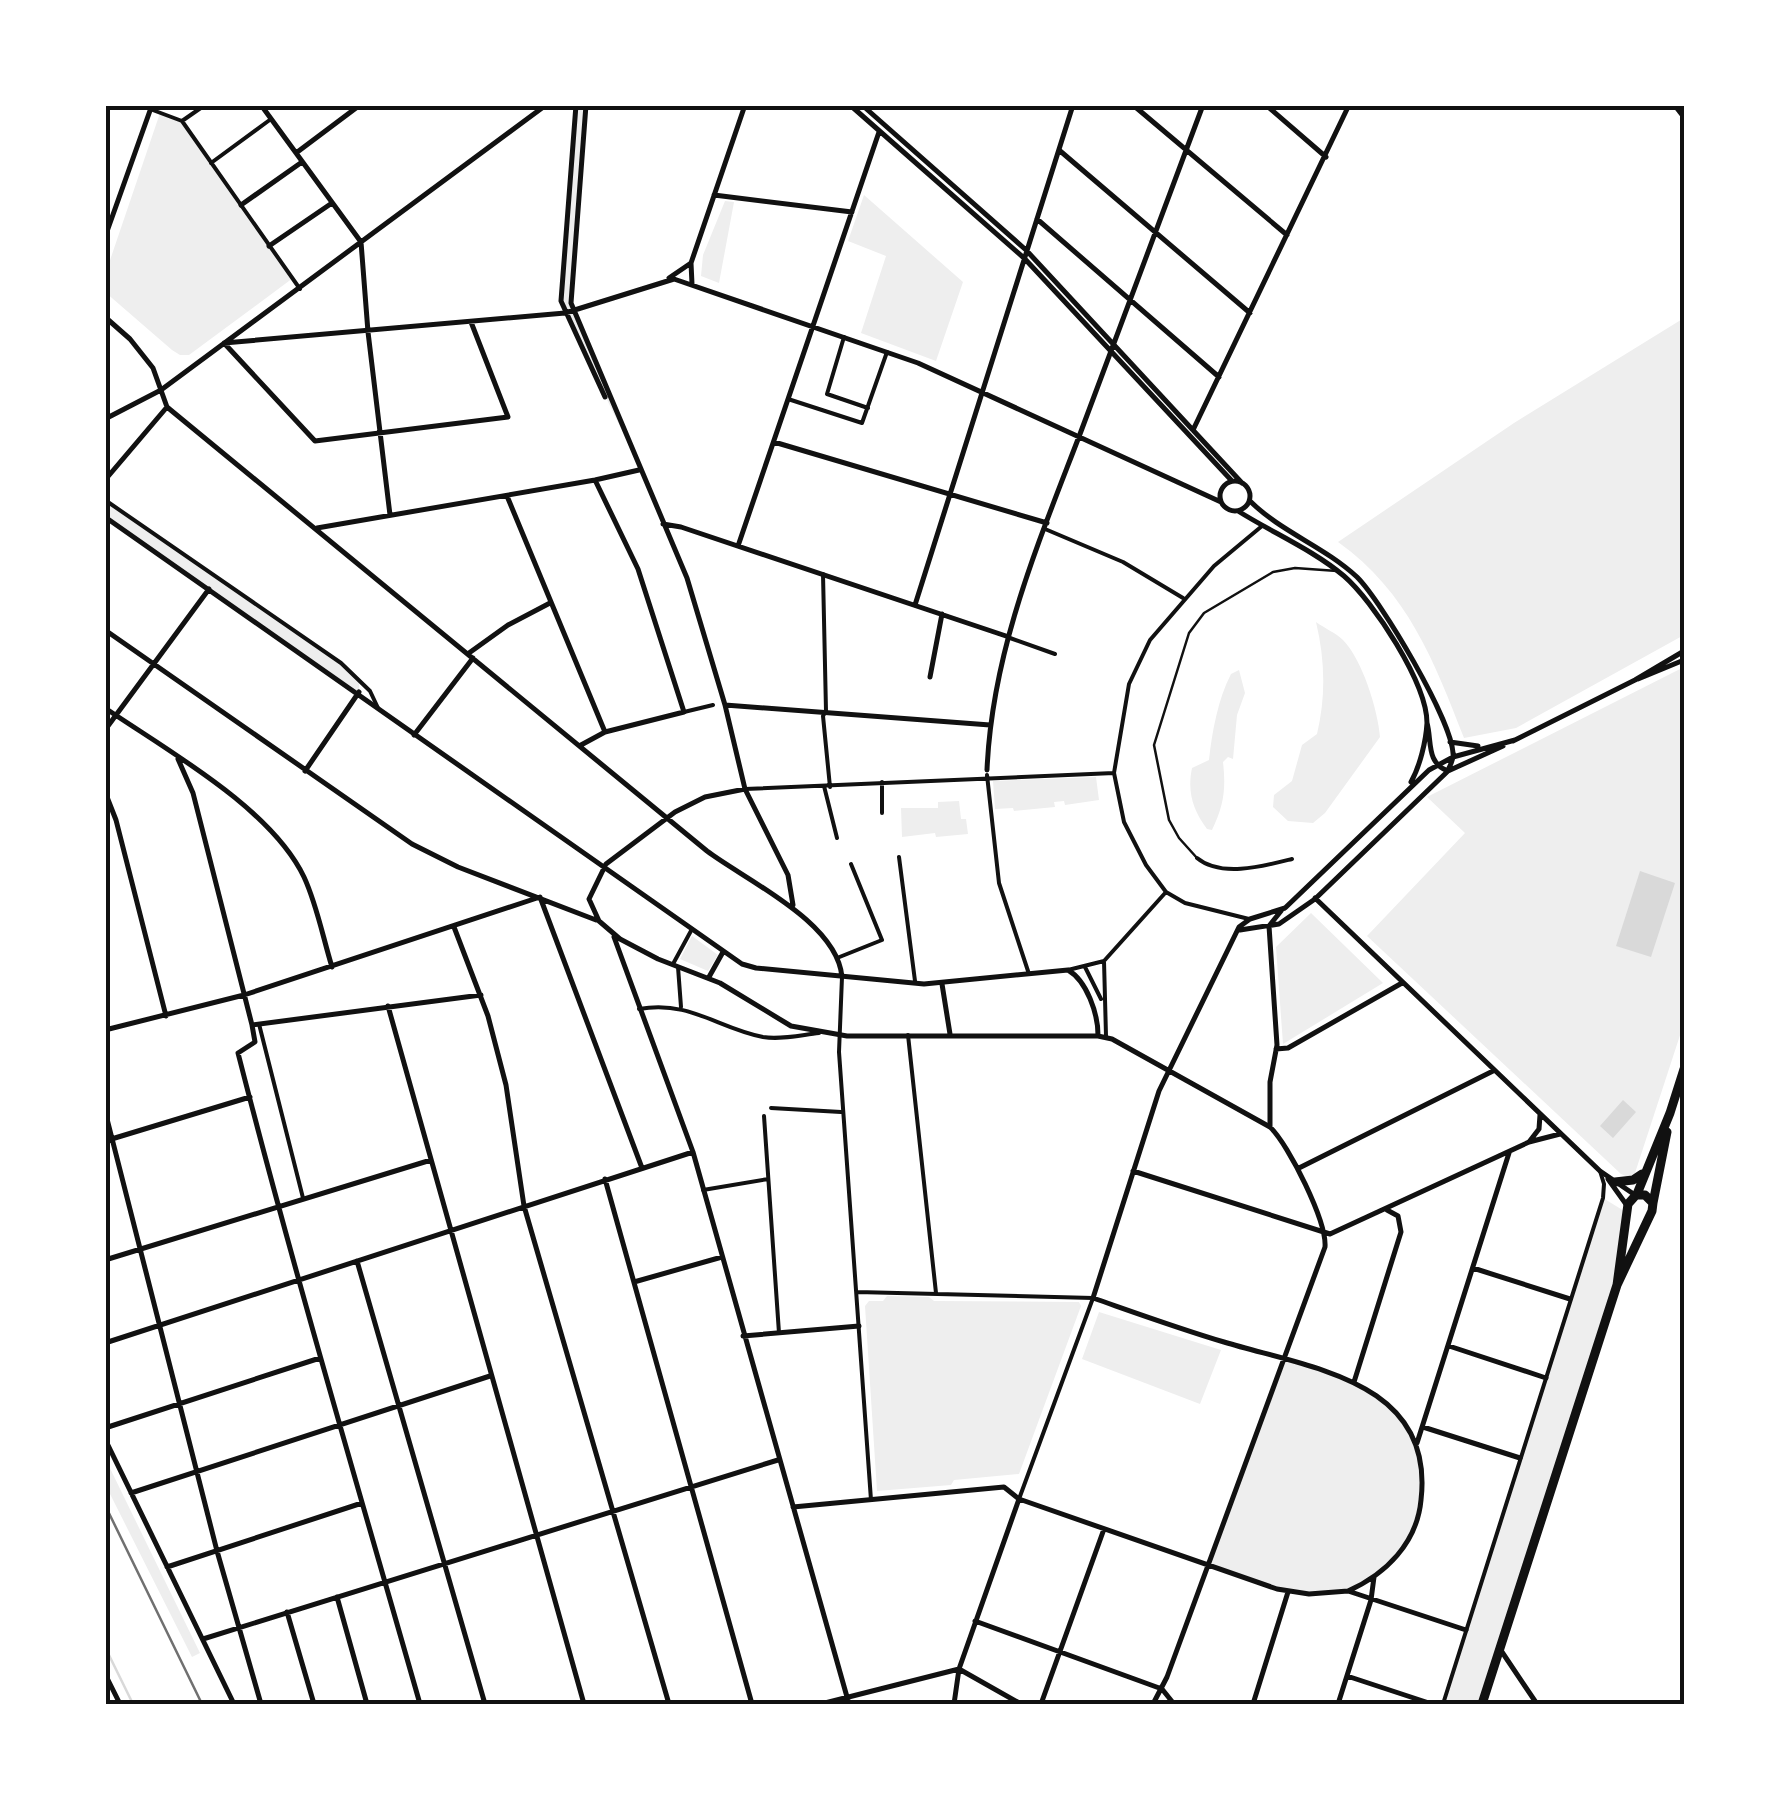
<svg xmlns="http://www.w3.org/2000/svg" width="1789" height="1809" font-family="'PT Sans Narrow',sans-serif">
<style>
.green{fill:#eee}
.water{fill:#d9d9d9}
.lines{fill:none;stroke-linecap:round;stroke-linejoin:round}
.stream{stroke:#d9d9d9;stroke-width:2.5}
.service{stroke:#111;stroke-width:2.5}
.pedestrian{stroke:#111;stroke-width:4}
.minor{stroke:#111;stroke-width:5}
.primary{stroke:#111;stroke-width:9}
.rail{stroke:#707070;stroke-width:2.5}
.neatline{fill:none;stroke:#111;stroke-width:4}
</style>
<rect width="100%" height="100%" fill="#fff"/>
<path class="green" d="M576,105H586L571,303L627,441L562,307Z
M160,113L182,121L293,278L189,355H180L172,350L105,292V275Z
M864,195L963,282L936,361L861,333L886,256L848,241Z
M725,201L734,202L719,283L701,276L703,255Z
M1684,318V635L1516,728L1464,738C1434,661 1408,592 1338,542L1514,423Z
M105,500L320,647L359,679V692L105,517Z
M1316,622C1324,628 1336,633 1343,640C1362,659 1378,710 1380,737L1325,813L1313,823L1288,821L1273,807L1274,795L1292,781L1302,745L1317,734C1326,697 1325,659 1316,622Z
M1684,667V1023L1635,1173L1628,1177L1621,1174L1367,936L1465,833L1427,797Z
M1239,670L1245,693L1237,715L1233,759L1228,757L1223,762C1226,789 1224,805 1212,830L1207,829C1193,810 1187,792 1192,768L1209,760C1212,732 1218,699 1231,674Z
M1096,777L1099,800L1065,805L1064,801L1054,802L1055,807L1014,811L1013,808L995,809L993,781Z
M959,801L961,819H966L968,834L936,837L935,833L902,837L901,808H938V802Z
M1311,913L1383,983L1283,1044L1276,947Z
M692,936L718,955L708,971L680,959Z
M1603,1198L1629,1214L1617,1285L1482,1704H1442Z
M887,1296L929,1297L934,1301L1079,1302L1081,1306L1019,1474L954,1480L951,1485L877,1491L865,1306L869,1301H883Z
M1099,1312L1221,1350L1200,1404L1082,1359Z
M1284,1359L1354,1382L1394,1409L1418,1452L1421,1502L1406,1543L1382,1572L1348,1591L1297,1593L1206,1566Z
M105,1458L200,1653L192,1657L105,1484Z"/>
<path class="water" d="M1640,871L1675,883L1651,957L1616,946Z
M1623,1100L1636,1112L1613,1138L1600,1126Z"/>
<g class="lines">
<path class="stream" d="M105,1647L133,1704"/>
<path class="service" d="M1197,858L1179,838L1169,820L1154,745L1189,633L1204,613L1273,572L1295,568L1337,571"/>
<path class="pedestrian" d="M150,109L182,121L300,289
M182,121L205,105
M211,163L271,119
M844,337L827,394L868,408
M788,399L862,423L887,352
M105,500L341,663L370,691L378,708
M1045,529L1123,562L1183,598
M823,574L826,711L823,716L830,787
M1010,638L1055,654
M684,712L713,705
M987,775L999,883L1029,974
M824,786L837,838
M745,789L1114,773
M882,813V782
M899,857L915,981
M1197,858C1221,878 1264,866 1292,859
M1249,919L1185,903L1166,892L1146,865L1124,822L1114,773L1129,684L1150,640L1214,566L1262,526
M837,958L882,940L851,864
M1104,961L1106,1036
M673,964L692,929
M678,967L681,1007
M1085,967L1101,999
M1068,970L1104,961L1166,892
M842,977L839,1052L871,1500
M639,1009C690,1000 717,1028 763,1037C781,1040 801,1035 819,1033
M259,1024L303,1198
M908,1035L936,1293
M771,1108L841,1112
M764,1116L779,1333
M703,1190L768,1179
M857,1292L1093,1298L1019,1499
M1443,1704L1603,1198L1604,1184L1600,1171"/>
<path class="minor" d="M261,105L361,242L368,332L390,515
M576,105L561,301L605,397
M586,105L571,303L687,578L725,705L745,789L788,875L793,905
M850,105L1024,258L1232,481
M862,105L1026,250L1242,483
M1133,105L1287,235
M1266,105L1326,157
M1059,150L1250,313
M296,153L360,105
M714,195L852,212
M241,205L302,162
M1037,219L1219,377
M105,237L152,105
M269,246L332,203
M669,278L691,263
M692,284L691,263L745,105
M105,317L130,339L153,368L167,407L707,851C747,881 837,922 842,977
M224,343L565,313L674,279L918,363L1221,502
M224,343L315,441L508,417L471,322
M105,419L161,390L546,105
M1193,430L1349,105
M774,442L1047,523
M105,480L167,407
M1220 496a15 15 0 1 1 30 0a15 15 0 1 1-30 0Z
M507,496L605,732
M1250,501C1281,532 1325,547 1357,577C1382,602 1451,719 1453,753C1454,759 1451,763 1449,768
M1238,511C1273,533 1313,550 1344,576C1373,601 1427,683 1427,723C1426,741 1420,766 1411,782
M105,517L742,964L756,968L924,984L1068,970C1087,981 1098,1014 1098,1035
M663,524L681,527L1006,636
M317,528L595,480L639,470
M738,546L879,132
M915,605L1073,105
M105,630L412,844L458,867L596,920
M469,653L508,625L550,603
M930,677L942,614
M1638,679L1684,660
M725,705L990,725
M105,708C168,751 271,808 304,877C317,905 323,938 332,967
M1427,723C1432,741 1426,763 1448,771
M105,730L209,589
M414,735L473,658
M1513,741L1635,680L1684,651
M1450,742L1478,746
M581,745L605,732L684,712L638,569L595,480
M178,759L193,793L252,1025L255,1042L238,1053C294,1272 358,1487 420,1704
M987,770C992,651 1038,544 1080,434C1121,324 1162,214 1203,105
M305,771L359,692
M745,789L705,797L675,812L606,864L589,899L599,921L620,939L658,959L720,983L791,1026L847,1036H1098L1112,1039L1270,1127C1289,1145 1327,1222 1325,1247L1167,1677L1153,1704
M105,792L116,820L166,1016
M540,897L642,1168
M1315,898L1600,1171L1635,1195
M454,927L488,1016L506,1085L524,1206L669,1704
M1240,930L1279,924L1315,899L1448,771L1503,746
M614,937L693,1152L849,1704
M709,977L723,952
M942,984L950,1034
M388,1006L584,1704
M252,1025L481,995
M105,1030L244,995L537,898
M1276,1049L1288,1048L1402,983
M105,1111L217,1551L261,1704
M1270,1127V1082L1277,1045L1269,926L1281,911
M105,1141L250,1097
M1529,1142L1539,1129L1540,1115
M1299,1168L1493,1071
M1133,1171L1330,1234L1529,1142L1560,1134
M605,1179L752,1704
M1608,1179L1628,1207
M105,1260L431,1160
M357,1261L485,1704
M1473,1268L1570,1299
M634,1282L722,1257
M743,1336L859,1326
M105,1343L693,1152
M1449,1346L1546,1378
M1354,1382L1401,1232L1398,1216L1387,1210
M1423,1427L1520,1458
M105,1428L320,1358
M105,1439L234,1704
M1417,1443L1509,1153
M131,1493L490,1376
M793,1507L1004,1487L1019,1499L1277,1589L1309,1594L1348,1591L1466,1630
M167,1567L362,1503
M1348,1591C1386,1574 1417,1543 1421,1500C1435,1380 1309,1368 1224,1342C1180,1329 1136,1313 1093,1298L1159,1091L1239,927L1250,919L1285,908L1429,770L1453,757L1515,740
M337,1597L367,1704
M287,1612L314,1704
M975,1621L1162,1689L1174,1704
M203,1639L778,1460
M1500,1649L1537,1704
M105,1674L120,1704
M1347,1676L1432,1704
M821,1704L959,1669L1021,1704
M954,1704L959,1669L1019,1499
M1041,1704L1104,1529
M1253,1704L1288,1592
M1338,1704L1371,1600L1374,1577"/>
<path class="primary" d="M1677,105L1684,114
M1615,1182L1633,1180L1642,1174
M1637,1194L1670,1113L1684,1069
M1653,1203L1667,1132
M1482,1704L1617,1285L1652,1211L1653,1203L1645,1195H1636L1628,1204L1617,1285"/>
<path class="rail" d="M105,1505L202,1704"/>
</g>
<rect width="1789" height="1809" fill="none" stroke="#ffffff" stroke-width="215"/>
<rect x="108" y="108" width="1574" height="1594" class="neatline"/>
</svg>
